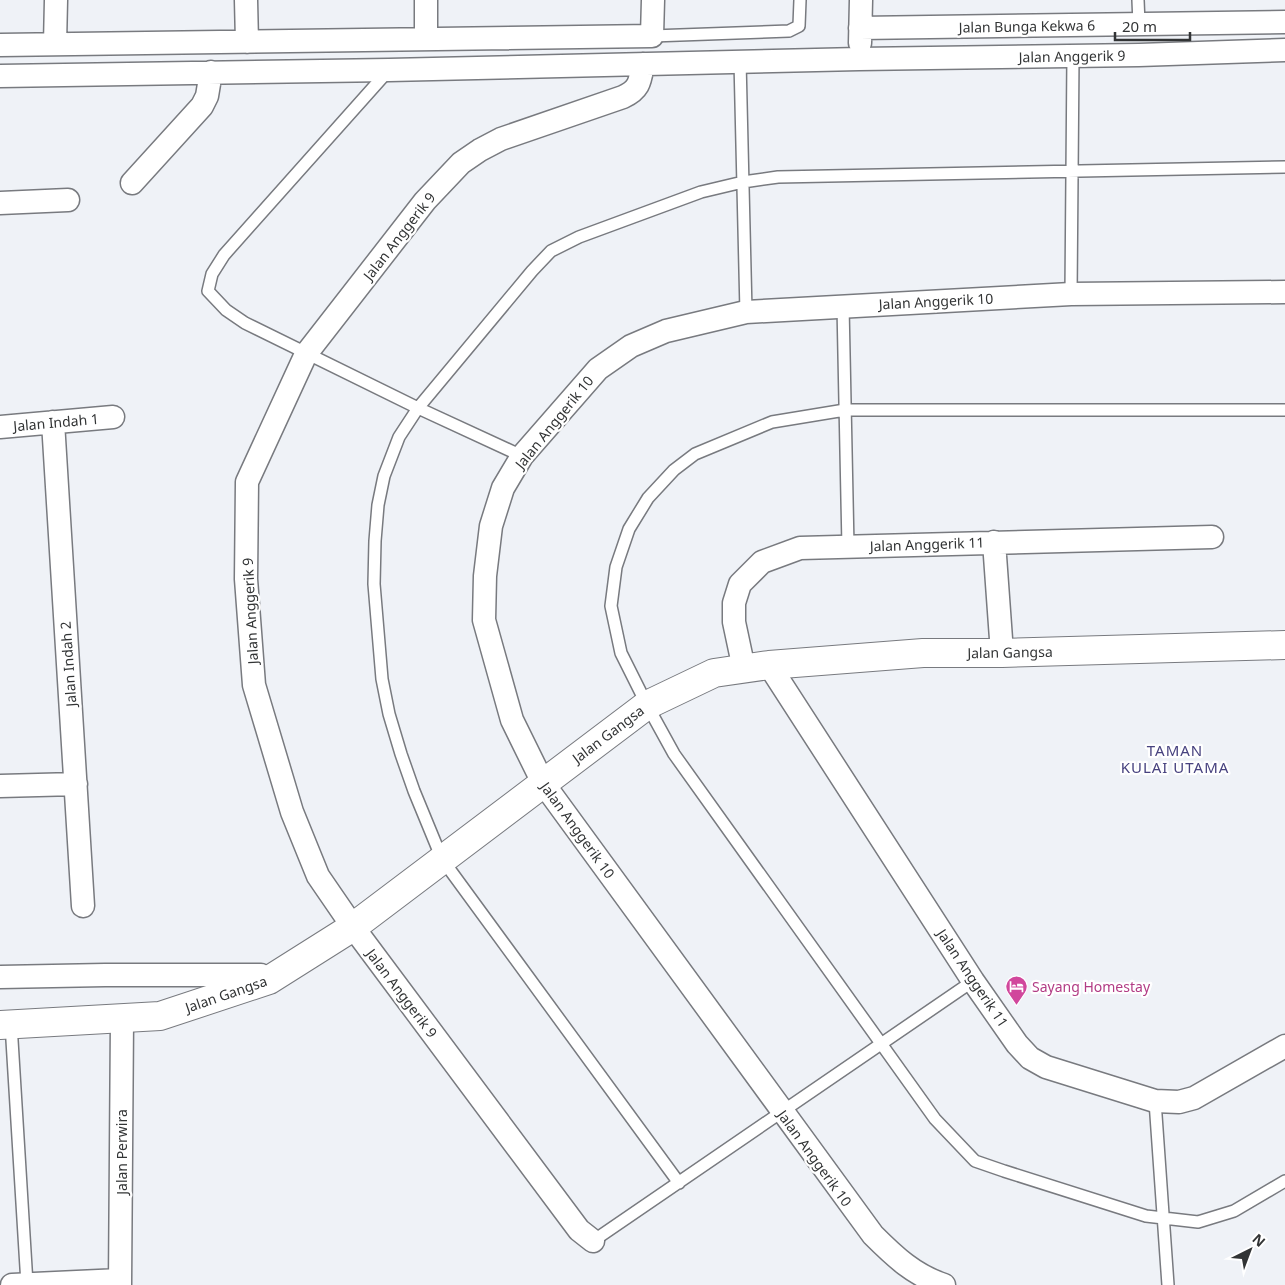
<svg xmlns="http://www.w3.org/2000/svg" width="1285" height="1285" font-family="'Noto Sans',sans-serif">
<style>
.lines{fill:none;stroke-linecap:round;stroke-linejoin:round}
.service-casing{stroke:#787a7f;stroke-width:14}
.minor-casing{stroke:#787a7f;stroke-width:25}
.tertiary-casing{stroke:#787a7f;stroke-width:30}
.service{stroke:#fff;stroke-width:11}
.minor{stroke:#fff;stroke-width:22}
.tertiary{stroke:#fff;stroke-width:28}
.labels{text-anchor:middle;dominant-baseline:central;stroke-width:4.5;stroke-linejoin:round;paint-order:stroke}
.street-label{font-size:14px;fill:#323435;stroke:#fff}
.hotel-label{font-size:14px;fill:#b23c85;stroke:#fff;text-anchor:start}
.neighbourhood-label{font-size:15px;letter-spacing:1px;fill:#47427f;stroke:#fff}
</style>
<rect width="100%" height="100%" fill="#eff2f7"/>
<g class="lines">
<defs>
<path id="service" d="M1138,0L1139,24
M652,36L789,31L799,26L800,0
M740,61L746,312
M388,71L224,255L212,274L208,291L226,310L245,323L418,408L522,456
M1071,294L1073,56
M843,306L848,547
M1285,410H845L772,422L695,454L674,470L648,498L629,529L616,567L611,606L621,653L647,705L674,754L935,1119L975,1161L1004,1171L1146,1216L1198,1222L1234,1211L1285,1181
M11,1024L27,1284
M1155,1101L1168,1285
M679,1183L442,859L414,791L401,754L389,714L382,679L374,584L375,541L378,505L384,476L399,437L418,408L532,271L551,251L579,237L701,192L743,182L778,177L1285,167
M593,1241L973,981"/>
<path id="minor" d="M246,0L247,42
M426,0V39
M860,28L1285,22
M860,43L861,0
M55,44L56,0
M0,45L652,36L653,0
M0,76L389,70L859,59L1139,55L1285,50
M132,183L202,106L207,96L211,72
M0,203L68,200
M53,422L83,906
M0,427L113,417
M994,542L1002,653
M769,665L973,981L1017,1044L1030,1058L1046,1067L1155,1101L1179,1102L1194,1098L1285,1046
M744,669L734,622V603L740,584L762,562L800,548L1212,537
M0,786L76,784
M0,977L105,975H261L268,979
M593,1241L579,1230L353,927L318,876L292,812L254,685L246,579L247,482L306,354L425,201L461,163L480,150L501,139L623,97C640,89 640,81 643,64
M12,1285L120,1280
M120,1285L122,1019
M944,1285C914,1275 895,1257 873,1235L543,783L512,720L484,620L485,576L491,526L503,488L522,456L598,369L631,346L666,331L746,312L1071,294L1285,292"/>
<path id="tertiary" d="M0,1025L160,1016L269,980L353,927L647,705L714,673L769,665L923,653H1002L1285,645"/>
</defs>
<use href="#service" class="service-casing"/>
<use href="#minor" class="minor-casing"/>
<use href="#tertiary" class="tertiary-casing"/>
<use href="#service" class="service"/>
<use href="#minor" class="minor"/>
<use href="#tertiary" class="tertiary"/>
</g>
<defs>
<symbol id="hotel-pin" viewBox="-11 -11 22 30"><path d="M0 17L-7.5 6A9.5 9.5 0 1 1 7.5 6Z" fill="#d1479c" stroke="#fff"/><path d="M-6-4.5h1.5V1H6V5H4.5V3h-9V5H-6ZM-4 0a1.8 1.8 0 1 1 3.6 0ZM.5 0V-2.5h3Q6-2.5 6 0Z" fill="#fff"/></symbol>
</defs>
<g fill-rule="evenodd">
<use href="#hotel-pin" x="1004" y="974" width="25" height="34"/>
</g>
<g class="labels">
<g class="street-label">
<text transform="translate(1027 26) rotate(-1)">Jalan Bunga Kekwa 6</text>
<text transform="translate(1072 56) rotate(-1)">Jalan Anggerik 9</text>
<text transform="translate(399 236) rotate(-52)">Jalan Anggerik 9</text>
<text transform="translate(936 301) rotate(-3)">Jalan Anggerik 10</text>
<text transform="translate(56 422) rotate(-5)">Jalan Indah 1</text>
<text transform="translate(554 422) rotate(-51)">Jalan Anggerik 10</text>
<text transform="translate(927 544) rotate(-2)">Jalan Anggerik 11</text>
<text transform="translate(250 611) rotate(-93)">Jalan Anggerik 9</text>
<text transform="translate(1010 652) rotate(-1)">Jalan Gangsa</text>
<text transform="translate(68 664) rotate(-94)">Jalan Indah 2</text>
<text transform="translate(608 734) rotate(-37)">Jalan Gangsa</text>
<text transform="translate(578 830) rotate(54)">Jalan Anggerik 10</text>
<text transform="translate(973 978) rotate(56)">Jalan Anggerik 11</text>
<text transform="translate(402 993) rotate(53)">Jalan Anggerik 9</text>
<text transform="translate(226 994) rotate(-19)">Jalan Gangsa</text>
<text transform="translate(121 1152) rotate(-90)">Jalan Perwira</text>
<text transform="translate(815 1158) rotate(54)">Jalan Anggerik 10</text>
</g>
<g class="hotel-label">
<text x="1032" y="986">Sayang Homestay</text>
</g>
<g class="neighbourhood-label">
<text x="1175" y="750">TAMAN<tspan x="1175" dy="17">KULAI UTAMA</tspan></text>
</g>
</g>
<g transform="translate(1250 1250) rotate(42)" stroke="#ffffff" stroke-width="4" paint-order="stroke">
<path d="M0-4L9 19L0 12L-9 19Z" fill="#323435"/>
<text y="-8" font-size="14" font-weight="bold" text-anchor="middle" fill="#323435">N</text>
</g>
<path d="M1115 32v8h75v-8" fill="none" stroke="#323435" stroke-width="2.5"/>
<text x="1122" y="32" font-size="15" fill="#323435" stroke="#ffffff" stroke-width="4" paint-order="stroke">20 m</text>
</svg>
